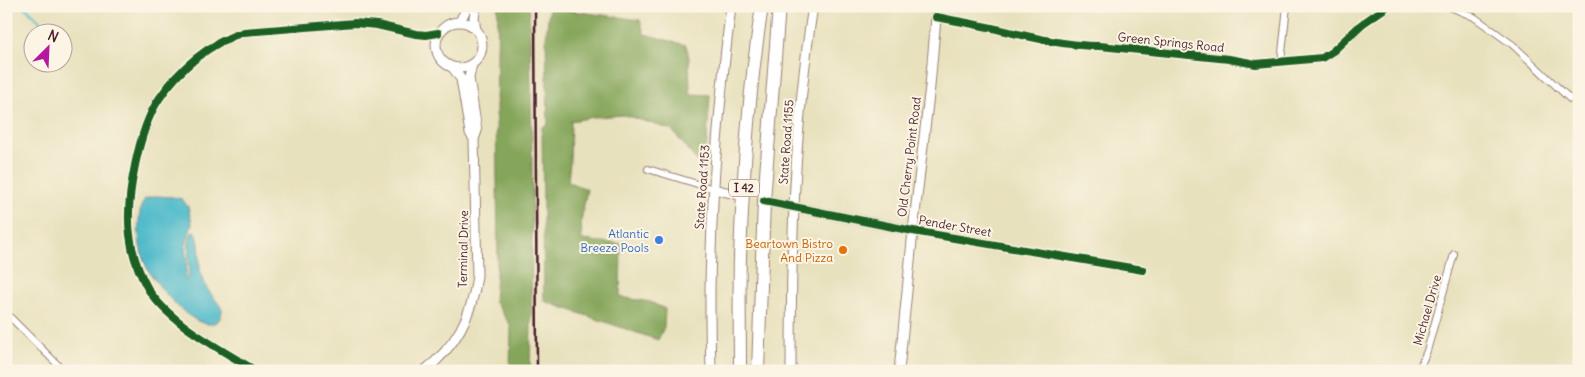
<svg xmlns="http://www.w3.org/2000/svg" width="1585" height="377" font-family="Delius,sans-serif">
<style>
.forest{fill:#85a65a;stroke:#686242}
.water{fill:#4ebaca;stroke:#4c6c7a}
.lines{fill:none;stroke-linecap:round;stroke-linejoin:round}
.stream{stroke:#4ebaca;stroke-width:2.5}
.street-casing{stroke:#998074;stroke-width:8}
.secondary-casing{stroke:#998074;stroke-width:11}
.highway-casing{stroke:#998074;stroke-width:14}
.street{stroke:#fff;stroke-width:6}
.secondary{stroke:#fff;stroke-width:9}
.highway{stroke:#fff;stroke-width:12}
.rail{stroke:#4a1f2b;stroke-width:2.5}
.cycleway-casing{stroke:#fcf5e5;stroke-width:11}
.cycleway{stroke:#1b5e20;stroke-width:8}
.shop-dot{fill:#3f7fe0;stroke:#fcf5e5;stroke-width:2}
.food-dot{fill:#e8710a;stroke:#fcf5e5;stroke-width:2}
.labels{text-anchor:middle;dominant-baseline:central;stroke-width:4;stroke-linejoin:round;paint-order:stroke}
.shield{fill:#fcf5e5;stroke:#7f5f63;stroke-width:1}
.shield-label{font-size:11px;font-weight:bold;fill:#4a1f2b}
.street-label{font-size:12px;fill:#4a1f2b;stroke:#fcf5e5}
.shop-label{font-size:12px;fill:#366cbe;stroke:#fcf5e5;text-anchor:end}
.food-label{font-size:12px;fill:#c56008;stroke:#fcf5e5;text-anchor:end}
</style>
<rect width="100%" height="100%" fill="#fcf5e5"/>
<filter id="ink" filterUnits="userSpaceOnUse"><feTurbulence type="fractalNoise" baseFrequency=".02" numOctaves="2"/><feDisplacementMap in="SourceGraphic" scale="10" xChannelSelector="R" yChannelSelector="G"/><feConvolveMatrix kernelMatrix="1 2 1 2 8 2 1 2 1" color-interpolation-filters="sRGB"/></filter>
<filter id="wash" filterUnits="userSpaceOnUse"><feTurbulence type="fractalNoise" baseFrequency=".0096" numOctaves="4" result="noise"/><feDisplacementMap in="SourceGraphic" scale="20" xChannelSelector="R" yChannelSelector="G"/><feGaussianBlur stdDeviation="1.12" result="paint"/><feColorMatrix in="noise" values="0 0 0 0 0 0 0 0 0 0 0 0 0 0 0 0 0 1.4 0 .05"/><feComposite in="paint" operator="in"/></filter>
<g filter="url(#wash)">
<rect width="100%" height="100%" fill="#e8e1bd"/>
<path class="forest" d="M498,6H529C533,128 533,249 530,371H510L511,326L494,301L498,249L496,111Z
M549,8L640,20L644,34L686,45L689,58L690,94L710,95L705,171L672,130L625,115L594,117L571,121L570,161L568,182L587,189L581,221L582,240L621,244L620,297L650,302L665,309L664,327L658,340L544,301L542,127L548,125L546,39Z"/>
<path class="water" d="M156,196L172,197L182,199L188,207L192,224L185,248L187,264L185,280L186,281L187,280C193,262 184,252 192,232L195,231C202,243 198,261 201,275C204,289 215,297 222,309C222,314 220,320 216,322C196,335 154,282 146,266C140,252 138,236 139,221C140,213 140,206 145,199Z"/>
<g class="lines">
<path class="stream" d="M24,6L39,20L46,32"/>
</g>
</g>
<g filter="url(#ink)">
<g class="lines">
<defs>
<path id="street" d="M1448,6L1474,17L1513,45L1570,99L1579,104
M936,17C957,21 979,25 1001,30C1033,38 1067,46 1100,46L1229,59L1256,64L1322,58L1333,51L1362,24L1388,6
M1281,62L1287,6
M648,169L714,189
M913,231L1143,270
M6,313L64,371
M256,371C222,350 169,323 148,289C139,273 132,254 130,235C125,199 139,129 159,99C179,69 209,43 244,32L355,23L377,25L416,34L426,35L438,33
M1418,371L1427,351L1454,254"/>
<path id="secondary" d="M476,6L474,18L476,30
M460,21L468,6
M436 45a23 23 0 1 1 46 0a23 23 0 1 1-46 0Z
M453,68L461,79L470,133L474,139
M714,189L743,196
M764,201L913,231
M424,371C456,347 472,316 477,276L474,139L477,131L469,78L472,64
M711,371C710,331 709,292 711,253C713,170 721,88 731,6
M791,371C791,249 794,127 813,6
M899,371L913,231L930,86L937,6"/>
<path id="highway" d="M740,371C740,333 739,294 740,257C743,173 749,89 762,6
M758,371L764,201L779,6"/>
</defs>
<use href="#street" class="street-casing"/>
<use href="#secondary" class="secondary-casing"/>
<use href="#highway" class="highway-casing"/>
<use href="#street" class="street"/>
<use href="#secondary" class="secondary"/>
<use href="#highway" class="highway"/>
<path class="rail" d="M535,6L537,371"/>
<defs>
<path id="cycleway" d="M936,17C957,21 979,25 1001,30C1033,38 1067,46 1100,46L1229,59L1256,64L1322,58L1333,51L1362,24L1388,6
M764,201L913,231L1143,270
M256,371C222,350 169,323 148,289C139,273 132,254 130,235C125,199 139,129 159,99C179,69 209,43 244,32L355,23L377,25L416,34L426,35L438,33"/>
</defs>
<use href="#cycleway" class="cycleway-casing"/>
<use href="#cycleway" class="cycleway"/>
</g>
</g>
<circle class="shop-dot" cx="659" cy="240" r="5"/>
<circle class="food-dot" cx="843" cy="250" r="5"/>
<g class="labels">
<rect class="shield" x="729" y="179.5" width="30" height="17" rx="4"/>
<g class="shield-label">
<text x="744" y="188">I 42</text>
</g>
<g class="street-label">
<text transform="translate(1171 42) rotate(6)">Green Springs Road</text>
<text transform="translate(786 142) rotate(-86)">State Road 1155</text>
<text transform="translate(909 157) rotate(-83)">Old Cherry Point Road</text>
<text transform="translate(702 187) rotate(-86)">State Road 1153</text>
<text transform="translate(955 226) rotate(10)">Pender Street</text>
<text transform="translate(463 249) rotate(-89)">Terminal Drive</text>
<text transform="translate(1427 310) rotate(-74)">Michael Drive</text>
</g>
<g class="shop-label">
<text x="649" y="233">Atlantic<tspan x="649" dy="14">Breeze Pools</tspan></text>
</g>
<g class="food-label">
<text x="833" y="243">Beartown Bistro<tspan x="833" dy="14">And Pizza</tspan></text>
</g>
</g>
<rect width="1585" height="377" fill="none" stroke="#fcf5e5" stroke-width="25"/>
<g transform="translate(48 48) rotate(24)"><circle r="24" fill="#fcf5e5" stroke="#b59f9b"/>
<path d="M0-4L9 19L0 12L-9 19Z" fill="#b5179e"/>
<text y="-8" font-size="14" font-weight="bold" text-anchor="middle" fill="#4a1f2b">N</text>
</g>
</svg>
